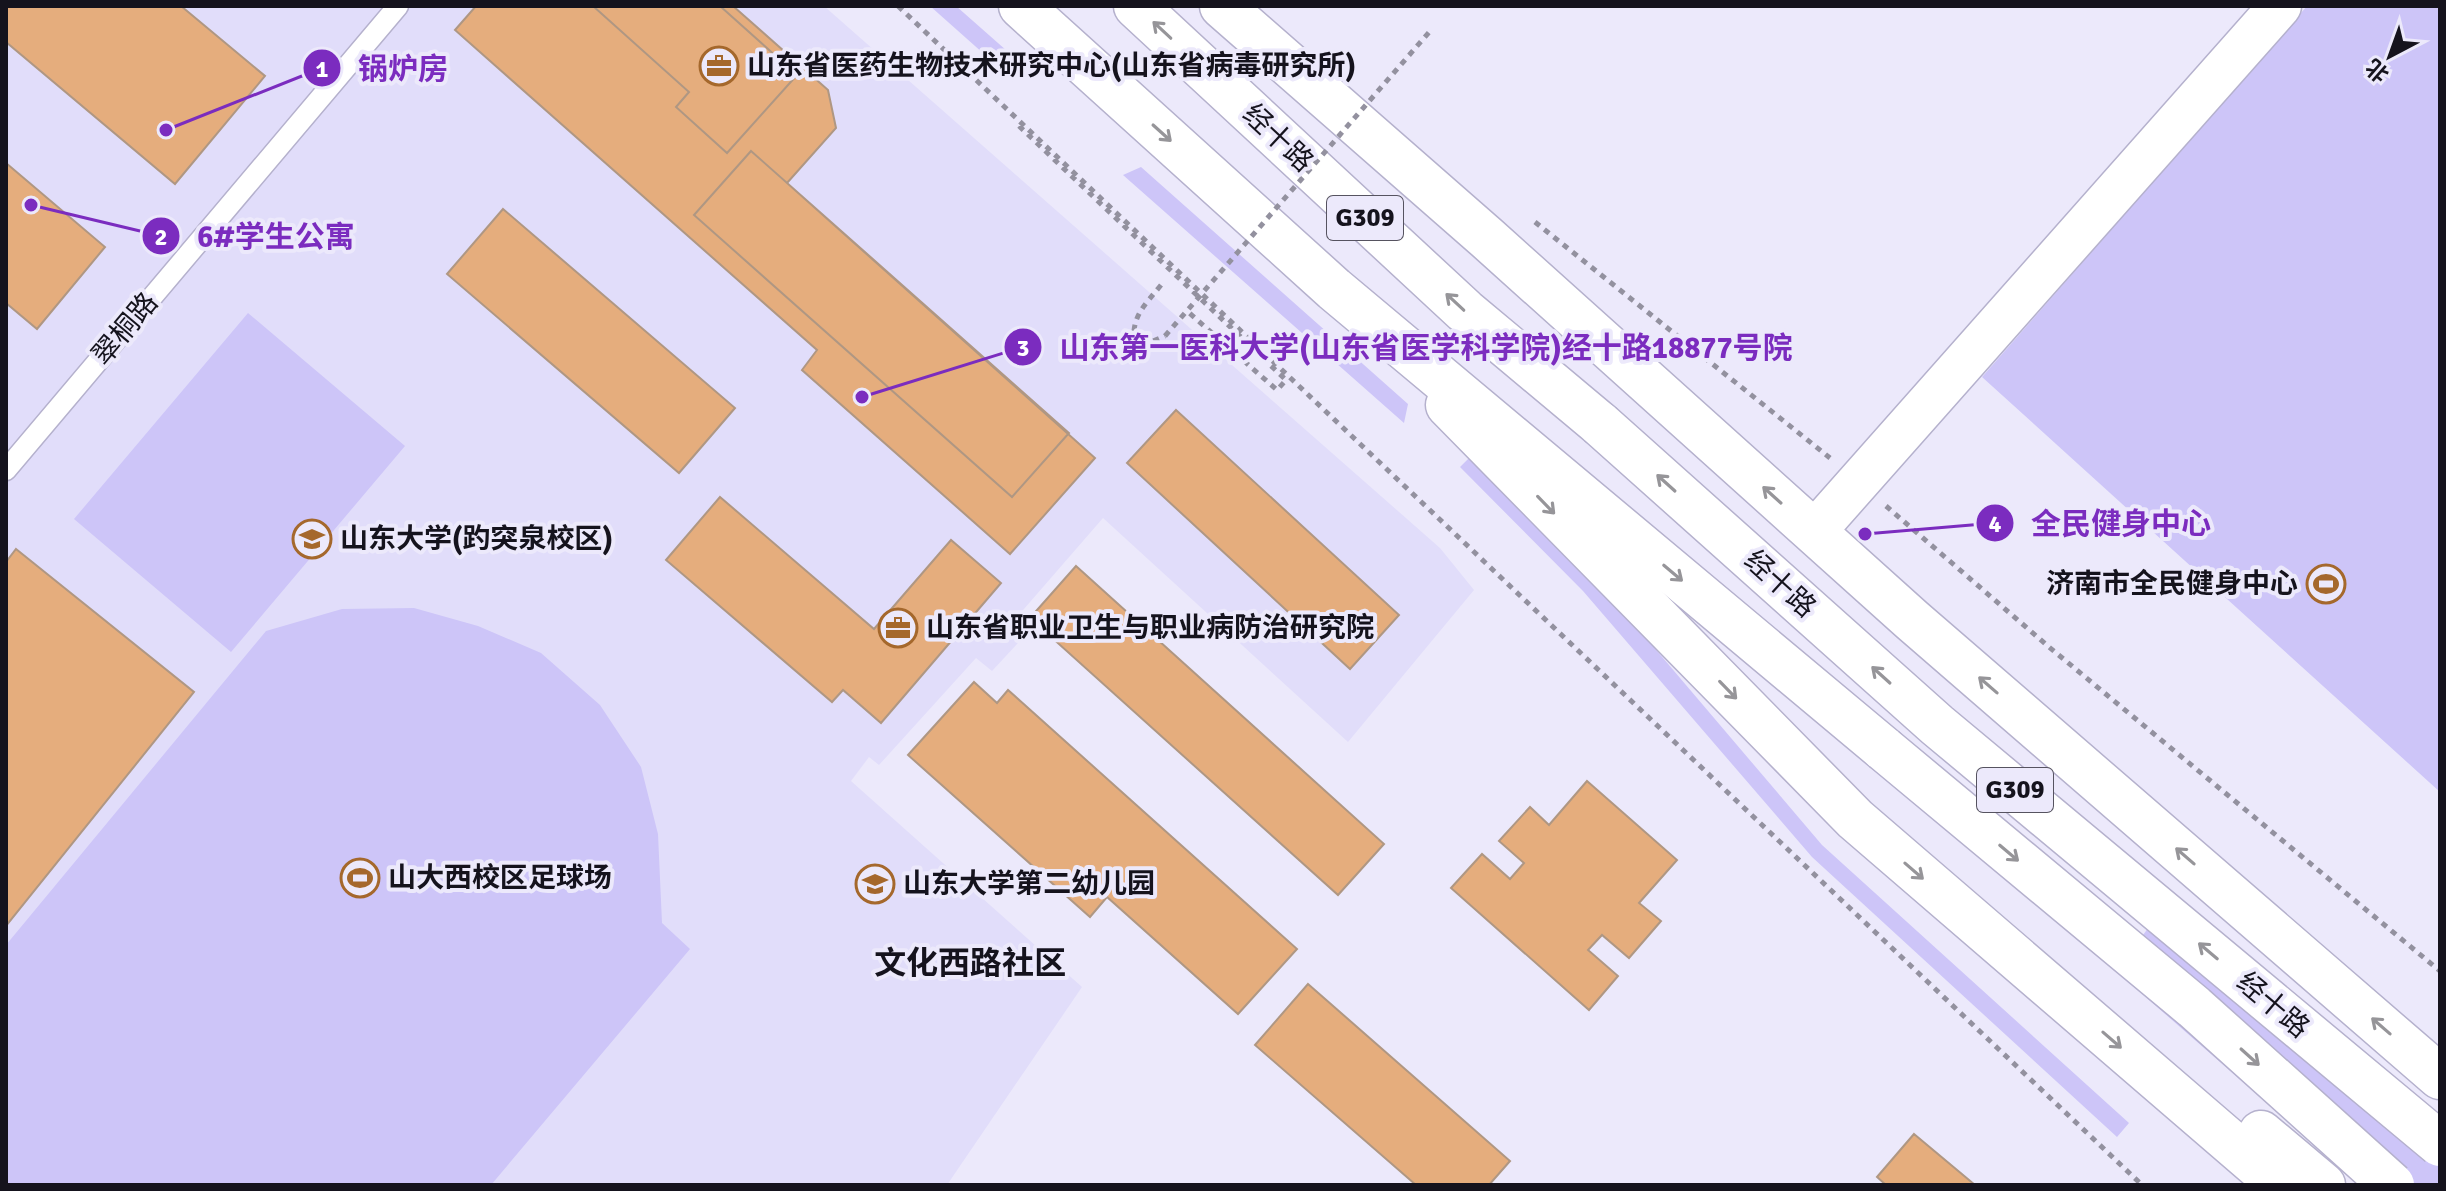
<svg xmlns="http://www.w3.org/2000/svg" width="2446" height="1191" font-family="Signika,'Noto Sans SC',sans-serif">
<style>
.built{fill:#e1ddfa}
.green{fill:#cdc5f8}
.building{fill:#e5ad7d;stroke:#af9783;stroke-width:2}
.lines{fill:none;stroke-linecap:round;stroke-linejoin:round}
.lane-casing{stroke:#b5b1cd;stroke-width:23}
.street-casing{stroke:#b5b1cd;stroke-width:45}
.secondary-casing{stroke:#b5b1cd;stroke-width:47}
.highway-casing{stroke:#b5b1cd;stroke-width:47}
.path{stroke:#93919f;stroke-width:5;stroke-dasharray:6 6;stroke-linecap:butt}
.lane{stroke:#fff;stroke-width:20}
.street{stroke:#fff;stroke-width:42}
.secondary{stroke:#fff;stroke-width:44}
.highway{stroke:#fff;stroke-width:44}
.highway-bridge-casing{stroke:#b5b1cd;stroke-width:47;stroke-linecap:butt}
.path-bridge{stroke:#93919f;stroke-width:5;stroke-dasharray:6 6;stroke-linecap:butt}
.highway-bridge{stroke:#fff;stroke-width:44}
.oneway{stroke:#969599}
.labels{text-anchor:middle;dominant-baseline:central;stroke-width:8;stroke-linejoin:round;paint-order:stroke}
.shield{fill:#ece9fb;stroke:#565360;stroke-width:2}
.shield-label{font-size:26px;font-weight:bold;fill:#15131d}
.poi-label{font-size:28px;font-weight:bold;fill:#15131d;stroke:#ece9fb;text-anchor:start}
.street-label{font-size:28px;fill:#15131d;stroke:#ece9fb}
.quarter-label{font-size:32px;font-weight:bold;fill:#15131d;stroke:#ece9fb}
.leader{fill:none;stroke:#7b2cbf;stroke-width:3}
.callout-dot{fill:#7b2cbf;stroke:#ece9fb;stroke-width:3}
.mark-label{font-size:24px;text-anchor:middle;font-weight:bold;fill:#fff}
.callout-label{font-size:30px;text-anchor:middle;font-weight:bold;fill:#7b2cbf;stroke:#ece9fb;stroke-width:8;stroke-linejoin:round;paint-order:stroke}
</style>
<rect width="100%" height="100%" fill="#ece9fb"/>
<path class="built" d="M6,6H824L1440,548L1474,590L1348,742L1103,518L1017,617L1029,631L992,671L976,658L879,765L869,757L851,781L1082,987L947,1185H6Z"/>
<path class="green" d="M930,6H956L1015,58L1011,78Z
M2307,6H2440V792L1982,377Z
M1141,167L1408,404L1404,423L1123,175Z
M248,313L405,446L231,652L74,519Z
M1471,456L1595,578L1822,845L2129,1123L2117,1137L1812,857L1583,591L1460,467Z
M414,608L478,626L541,653L600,705L641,767L658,834L662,923L690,949L491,1185H6V945L266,631L342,609Z
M2165,904L2440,1134V1185H2361L2117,972Z"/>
<path class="building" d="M6,6H181L265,76L175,184L6,42Z
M476,6H733L828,90L836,128L787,183L1095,458L1010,554L802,370L817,350L455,30Z
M593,6H720L797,75L727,153L676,107L689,92Z
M751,151L1069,433L1012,497L694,215Z
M6,163L105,247L37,329L6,303Z
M503,209L735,408L679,473L447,274Z
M1176,410L1399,615L1350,669L1127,463Z
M720,497L874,629L951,540L1001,583L881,723L843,690L832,702L666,560Z
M16,549L194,692L6,926V562Z
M1076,566L1384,844L1338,895L1030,618Z
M974,682L997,703L1008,690L1297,949L1238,1014L1107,897L1090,917L908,755Z
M1587,781L1677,860L1639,903L1661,921L1629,958L1602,935L1588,950L1618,976L1589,1010L1451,888L1482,854L1510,879L1524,863L1499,841L1530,807L1549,825Z
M1308,984L1510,1161L1489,1185H1416L1255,1045Z
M1914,1134L1975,1185H1886L1877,1177Z"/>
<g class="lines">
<defs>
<path id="lane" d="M6,470L398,6"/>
<path id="street" d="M1814,532L2280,6"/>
<path id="secondary" d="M1222,6L1487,238L1912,620L2440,1077
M1448,405L1855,819L2280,1185
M2261,1133L2323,1185"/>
<path id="highway" d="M1021,6L1334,289L1884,749
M1136,6L1465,311L1600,424"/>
</defs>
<use href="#lane" class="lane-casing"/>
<use href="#street" class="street-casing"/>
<use href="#secondary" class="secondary-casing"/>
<use href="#highway" class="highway-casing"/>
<path class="path" d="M898,6L2142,1185
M1019,126L1286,380L1277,390L1187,311
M1535,222L1830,458
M1161,285C1146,304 1132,315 1134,340L1146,344L1165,336
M1886,506L2049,647L2440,971"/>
<use href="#lane" class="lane"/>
<use href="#street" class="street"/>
<use href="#secondary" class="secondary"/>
<use href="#highway" class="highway"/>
<defs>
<path id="highway-bridge" d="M1600,424L1937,725L2440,1144
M1884,749L2194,1007L2392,1185"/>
</defs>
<use href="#highway-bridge" class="highway-bridge-casing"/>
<path class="path-bridge" d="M1165,336L1431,30"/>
<use href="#highway-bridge" class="highway-bridge"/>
</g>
<defs><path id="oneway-shaft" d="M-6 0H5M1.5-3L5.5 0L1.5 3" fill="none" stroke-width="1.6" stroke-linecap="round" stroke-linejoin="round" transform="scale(2)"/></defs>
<g class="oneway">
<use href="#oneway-shaft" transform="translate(1162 30) rotate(-137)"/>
<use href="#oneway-shaft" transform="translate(1162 133) rotate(42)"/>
<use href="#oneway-shaft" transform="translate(1455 302) rotate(-137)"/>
<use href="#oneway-shaft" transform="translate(1666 483) rotate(-138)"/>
<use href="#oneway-shaft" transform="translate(1772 495) rotate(-138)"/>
<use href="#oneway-shaft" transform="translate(1546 505) rotate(46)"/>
<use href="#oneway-shaft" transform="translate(1673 573) rotate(40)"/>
<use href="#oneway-shaft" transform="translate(1881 675) rotate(-138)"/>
<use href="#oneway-shaft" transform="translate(1988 685) rotate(-139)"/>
<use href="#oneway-shaft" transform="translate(1728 690) rotate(46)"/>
<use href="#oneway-shaft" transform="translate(2009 853) rotate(40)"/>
<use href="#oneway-shaft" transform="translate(2185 856) rotate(-139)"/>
<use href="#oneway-shaft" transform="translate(1914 871) rotate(41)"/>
<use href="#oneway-shaft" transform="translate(2208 951) rotate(-140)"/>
<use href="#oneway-shaft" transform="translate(2381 1026) rotate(-139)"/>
<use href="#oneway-shaft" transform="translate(2112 1040) rotate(41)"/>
<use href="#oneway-shaft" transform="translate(2250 1057) rotate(42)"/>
</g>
<defs>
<symbol id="office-ring" viewBox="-11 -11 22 22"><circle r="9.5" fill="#ece9fb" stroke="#a5682c" stroke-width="1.5"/><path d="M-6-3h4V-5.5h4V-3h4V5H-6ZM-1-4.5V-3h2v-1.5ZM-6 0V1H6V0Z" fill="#a5682c"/></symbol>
<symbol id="university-ring" viewBox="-11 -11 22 22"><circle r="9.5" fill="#ece9fb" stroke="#a5682c" stroke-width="1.5"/><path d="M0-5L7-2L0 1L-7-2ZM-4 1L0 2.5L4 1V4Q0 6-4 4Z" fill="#a5682c"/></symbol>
<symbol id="stadium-ring" viewBox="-11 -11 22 22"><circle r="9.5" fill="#ece9fb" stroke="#a5682c" stroke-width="1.5"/><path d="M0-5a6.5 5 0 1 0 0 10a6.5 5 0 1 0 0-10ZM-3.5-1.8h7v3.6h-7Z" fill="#a5682c"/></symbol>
<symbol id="school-ring" viewBox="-11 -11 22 22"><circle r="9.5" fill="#ece9fb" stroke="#a5682c" stroke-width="1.5"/><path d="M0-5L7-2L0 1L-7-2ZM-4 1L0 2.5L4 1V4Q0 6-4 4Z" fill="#a5682c"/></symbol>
</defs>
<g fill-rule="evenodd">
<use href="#office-ring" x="697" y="44" width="44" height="44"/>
<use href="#university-ring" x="290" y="517" width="44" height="44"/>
<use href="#stadium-ring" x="2304" y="562" width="44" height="44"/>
<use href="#office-ring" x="876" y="606" width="44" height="44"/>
<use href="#stadium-ring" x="338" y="856" width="44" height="44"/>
<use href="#school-ring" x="853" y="862" width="44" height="44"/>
</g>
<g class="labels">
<g class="shield">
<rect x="1327" y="196" width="76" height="44" rx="6"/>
<rect x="1977" y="768" width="76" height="44" rx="6"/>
</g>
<g class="shield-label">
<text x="1365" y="218">G309</text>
<text x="2015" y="790">G309</text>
</g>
<g class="poi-label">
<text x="747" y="66">山东省医药生物技术研究中心(山东省病毒研究所)</text>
<text x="340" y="539">山东大学(趵突泉校区)</text>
<text x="2298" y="584" text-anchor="end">济南市全民健身中心</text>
<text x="926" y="628">山东省职业卫生与职业病防治研究院</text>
<text x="388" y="878">山大西校区足球场</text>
<text x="903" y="884">山东大学第二幼儿园</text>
</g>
<g class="street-label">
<text transform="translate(1278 138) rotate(43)">经十路</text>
<text transform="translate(125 329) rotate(-50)">翠桐路</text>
<text transform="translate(1780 584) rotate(42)">经十路</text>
<text transform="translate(2273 1005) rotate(40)">经十路</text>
</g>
<g class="quarter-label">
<text x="970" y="963">文化西路社区</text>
</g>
</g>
<path class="leader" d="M166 130L322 68M31 205L161 236M862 397L1023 347M1865 534L1995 523"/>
<g class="callout-dot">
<circle cx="166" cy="130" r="8"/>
<circle cx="31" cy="205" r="8"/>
<circle cx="862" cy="397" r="8"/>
<circle cx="1865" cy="534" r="8"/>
<circle cx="322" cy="68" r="20"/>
<circle cx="161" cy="236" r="20"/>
<circle cx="1023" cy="347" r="20"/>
<circle cx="1995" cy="523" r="20"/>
</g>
<g class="mark-label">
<text x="322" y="77">1</text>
<text x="161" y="245">2</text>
<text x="1023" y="356">3</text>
<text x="1995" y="532">4</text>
</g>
<g class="callout-label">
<text x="403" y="79">锅炉房</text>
<text x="276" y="247">6#学生公寓</text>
<text x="1426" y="358">山东第一医科大学(山东省医学科学院)经十路18877号院</text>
<text x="2121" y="534">全民健身中心</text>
</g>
<rect width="2446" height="1191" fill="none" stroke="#15131d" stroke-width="16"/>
<g transform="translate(2390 56) rotate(221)" stroke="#ece9fb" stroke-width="6" paint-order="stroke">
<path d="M0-6L14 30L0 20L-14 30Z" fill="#15131d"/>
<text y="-12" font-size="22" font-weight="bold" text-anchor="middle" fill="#15131d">北</text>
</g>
</svg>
